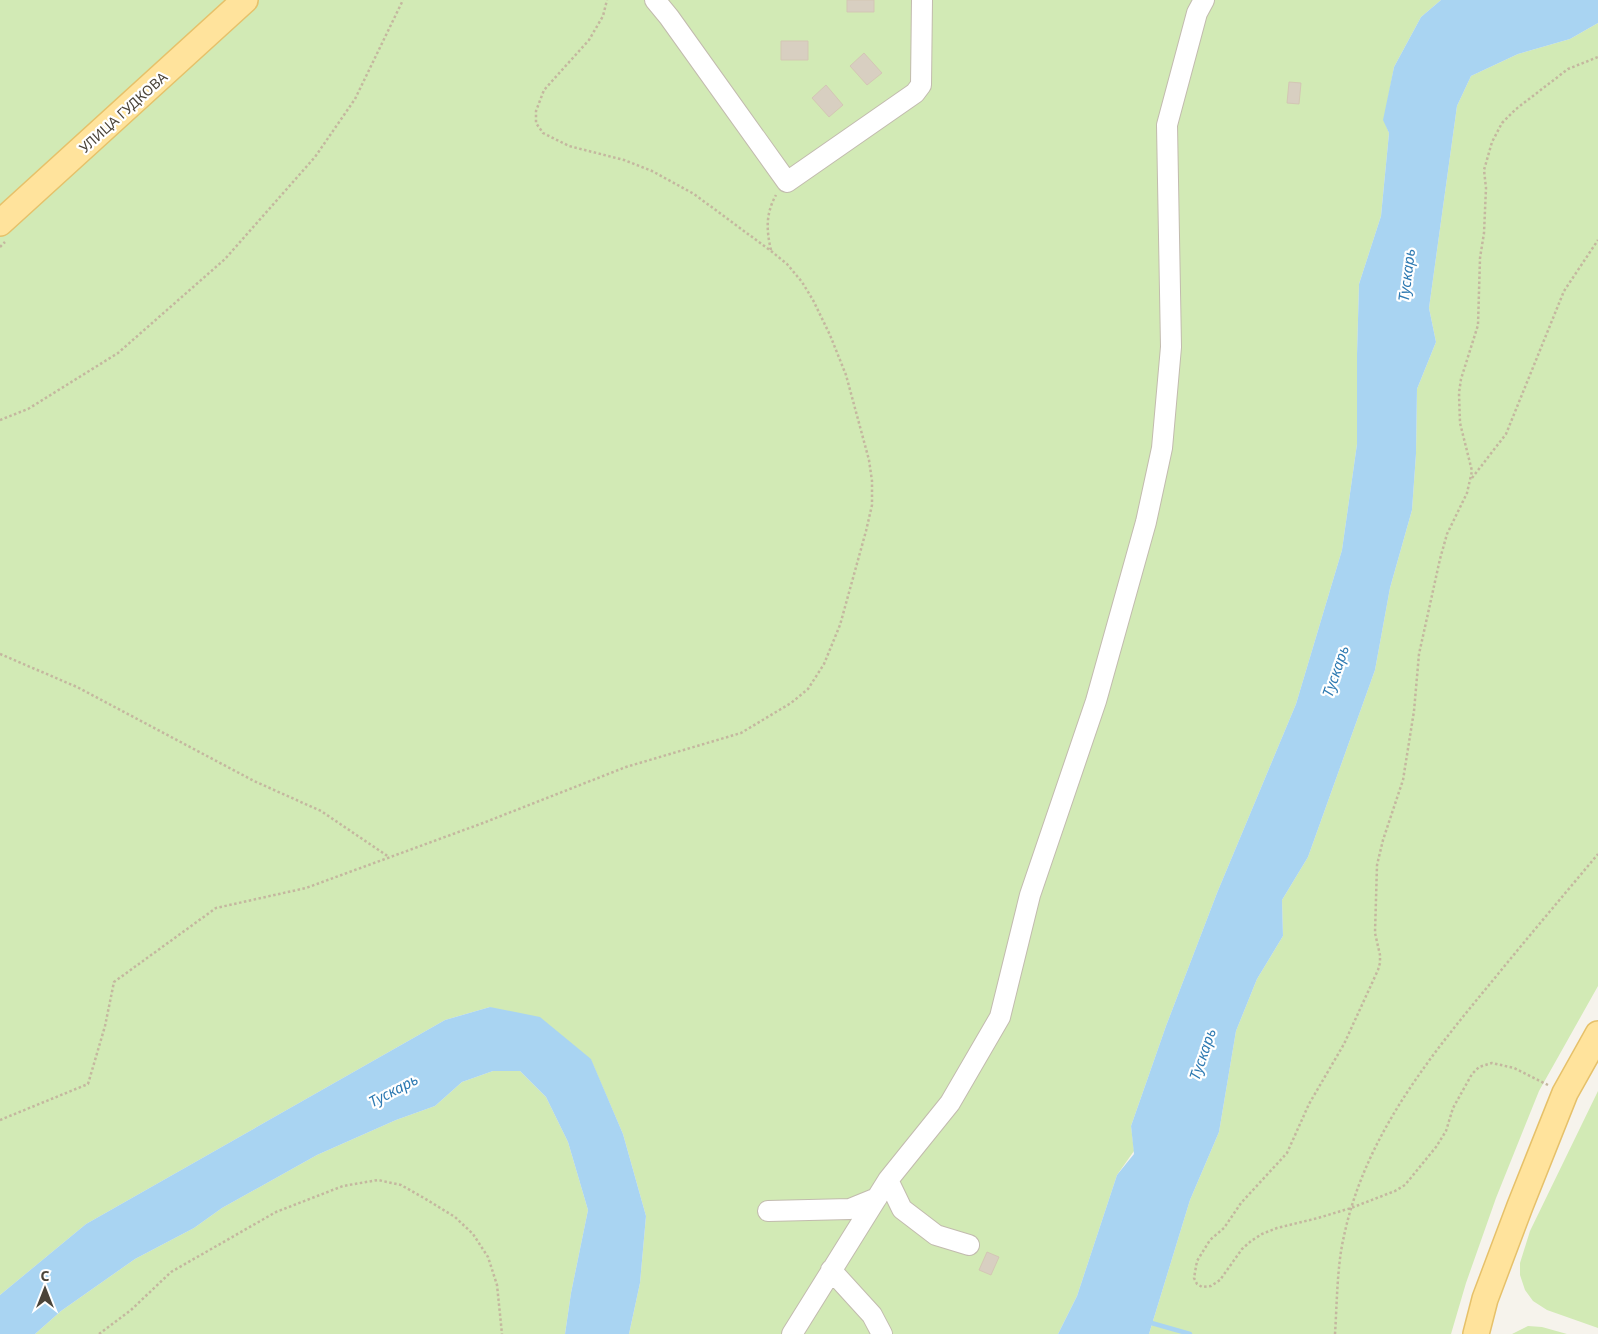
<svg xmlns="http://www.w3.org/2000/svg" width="1598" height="1334" font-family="'Noto Sans',sans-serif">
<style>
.green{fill:#d2eab5}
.water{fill:#a9d4f2}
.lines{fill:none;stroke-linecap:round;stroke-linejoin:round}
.stream{stroke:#a9d4f2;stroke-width:4.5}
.building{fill:#d8cfc1;stroke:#d3c7b4}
.minor-casing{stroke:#c2bbae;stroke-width:22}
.major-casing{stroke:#e6c16a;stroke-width:28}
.path{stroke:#c4b79f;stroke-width:2.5;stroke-dasharray:2.5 2.5;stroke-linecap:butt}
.minor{stroke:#fff;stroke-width:20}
.major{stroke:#ffe39c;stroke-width:25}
.labels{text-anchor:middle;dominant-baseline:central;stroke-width:4.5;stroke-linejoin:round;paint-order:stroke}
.street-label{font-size:14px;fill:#4b4439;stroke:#fff}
.water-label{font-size:15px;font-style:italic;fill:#2e7ab2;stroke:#fff}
</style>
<rect width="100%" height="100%" fill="#f6f3ec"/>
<path class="green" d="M0,0H1441L1421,17L1394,67L1384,120L1389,133L1381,216L1359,284L1357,354V444L1342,550L1296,704L1217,893L1166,1026L1131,1126L1134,1151L1117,1175L1077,1296L1058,1334H629L640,1283L646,1216L623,1134L591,1060L490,1007L445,1020L86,1224L0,1295Z
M1598,23V986L1539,1091L1496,1198L1466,1283L1451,1334H1149L1190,1200L1219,1132L1236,1031L1257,979L1283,936L1282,900L1308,857L1375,670L1390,588L1412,510L1416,454L1417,389L1436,342L1429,308L1457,106L1471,76L1518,54L1570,39Z
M493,1071H520L546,1097L568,1142L588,1210L571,1293L565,1334H35L61,1311L135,1259L194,1228L222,1208L317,1155L396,1120L435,1106L462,1082Z
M1598,1091V1328L1547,1310L1533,1301L1525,1290L1520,1275V1263L1530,1231Z
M1528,1326L1542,1327L1567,1334H1512Z"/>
<path class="water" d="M1441,0H1598V23L1570,39L1518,54L1471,76L1457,106L1429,308L1436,342L1417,389L1416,454L1412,510L1390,588L1375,670L1308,857L1282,900L1283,936L1257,979L1236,1031L1219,1132L1190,1200L1149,1334H1058L1077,1296L1117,1175L1134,1154L1131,1126L1166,1026L1217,893L1296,704L1342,550L1357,444V354L1359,284L1381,216L1389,133L1383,120L1394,67L1421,17Z
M490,1007L540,1017L591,1059L623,1134L646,1216L640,1283L629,1334H565L571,1293L588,1210L568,1142L546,1097L520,1071H493L462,1082L435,1106L396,1120L317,1155L222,1208L194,1228L135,1259L61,1311L35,1334H0V1295L86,1224L445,1020Z"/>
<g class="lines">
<path class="stream" d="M1148,1322L1190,1334"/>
</g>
<path class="building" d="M847,0H874V12H847Z
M781,41H808V60H781Z
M864,53L882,73L867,85L850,66Z
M1289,82L1301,83L1299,104L1287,103Z
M826,85L843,105L829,117L812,98Z
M987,1252L999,1257L991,1275L979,1270Z"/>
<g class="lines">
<defs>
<path id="minor" d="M655,0L669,17L787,182L915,93L921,85L922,0
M888,1180L902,1209L936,1235L969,1245
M768,1211L850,1209L877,1198
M831,1270L872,1315L882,1334
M792,1334L888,1180L950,1103L1000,1017L1030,895L1096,701L1146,522L1162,448L1171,347L1167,125L1197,13L1204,0"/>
<path id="major" d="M0,223L245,0
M1476,1334L1485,1299L1520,1206L1565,1093L1598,1034"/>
</defs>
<use href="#minor" class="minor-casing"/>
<use href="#major" class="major-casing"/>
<path class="path" d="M0,247L5,242
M771,250C766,229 766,213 776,195
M0,420L28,409L118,353L225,259L315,157L355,99L403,0
M1472,478L1506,434L1564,291L1598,240
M0,654L77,687L254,781L321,811L389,857
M1548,1085L1514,1068L1492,1063L1479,1067L1472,1074L1453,1108L1446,1131L1436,1147L1405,1185L1395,1191L1351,1208L1318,1218L1277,1228L1262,1234L1251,1241L1242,1249L1220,1280L1211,1286L1202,1287L1197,1284L1194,1278L1197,1261L1210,1240L1224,1228L1241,1203L1287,1153L1309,1104L1344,1044L1378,970L1380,963V955L1375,933L1377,865L1383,840L1403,780L1414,711L1419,654L1440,559L1447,534L1467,493L1472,471L1460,423L1459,393L1461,379L1478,325L1480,258L1484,233L1486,188L1484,170L1492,142L1502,123L1516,109L1568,69L1598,57
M0,1120L88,1084L105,1026L114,982L216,908L306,888L483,823L626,767L741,733L791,703L808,689L824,664L840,625L866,531L872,505V481L869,460L846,375L830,335L813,300L802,282L787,264L771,251L694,194L652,171L624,160L569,146L543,133L536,123V111L544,90L589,40L603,16L607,0
M99,1334L131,1310L171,1272L276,1212L343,1186L378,1180L401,1185L424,1198L455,1217L473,1234L488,1257L497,1285L502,1334
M1335,1334C1337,1304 1337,1265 1344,1236C1365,1136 1430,1056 1494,979C1528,937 1563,896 1598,854"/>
<use href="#minor" class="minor"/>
<use href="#major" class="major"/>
</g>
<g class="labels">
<g class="street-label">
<text transform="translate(123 112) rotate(-42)">УЛИЦА ГУДКОВА</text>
</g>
<g class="water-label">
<text transform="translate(1406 275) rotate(-83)">Тускарь</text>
<text transform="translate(1335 671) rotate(-71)">Тускарь</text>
<text transform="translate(1202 1054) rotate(-71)">Тускарь</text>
<text transform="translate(393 1090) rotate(-28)">Тускарь</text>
</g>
</g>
<g transform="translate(45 1289)" stroke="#ffffff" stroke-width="4" paint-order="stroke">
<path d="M0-4L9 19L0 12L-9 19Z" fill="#4b4439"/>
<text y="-8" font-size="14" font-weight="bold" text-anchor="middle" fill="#4b4439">С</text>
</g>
</svg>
